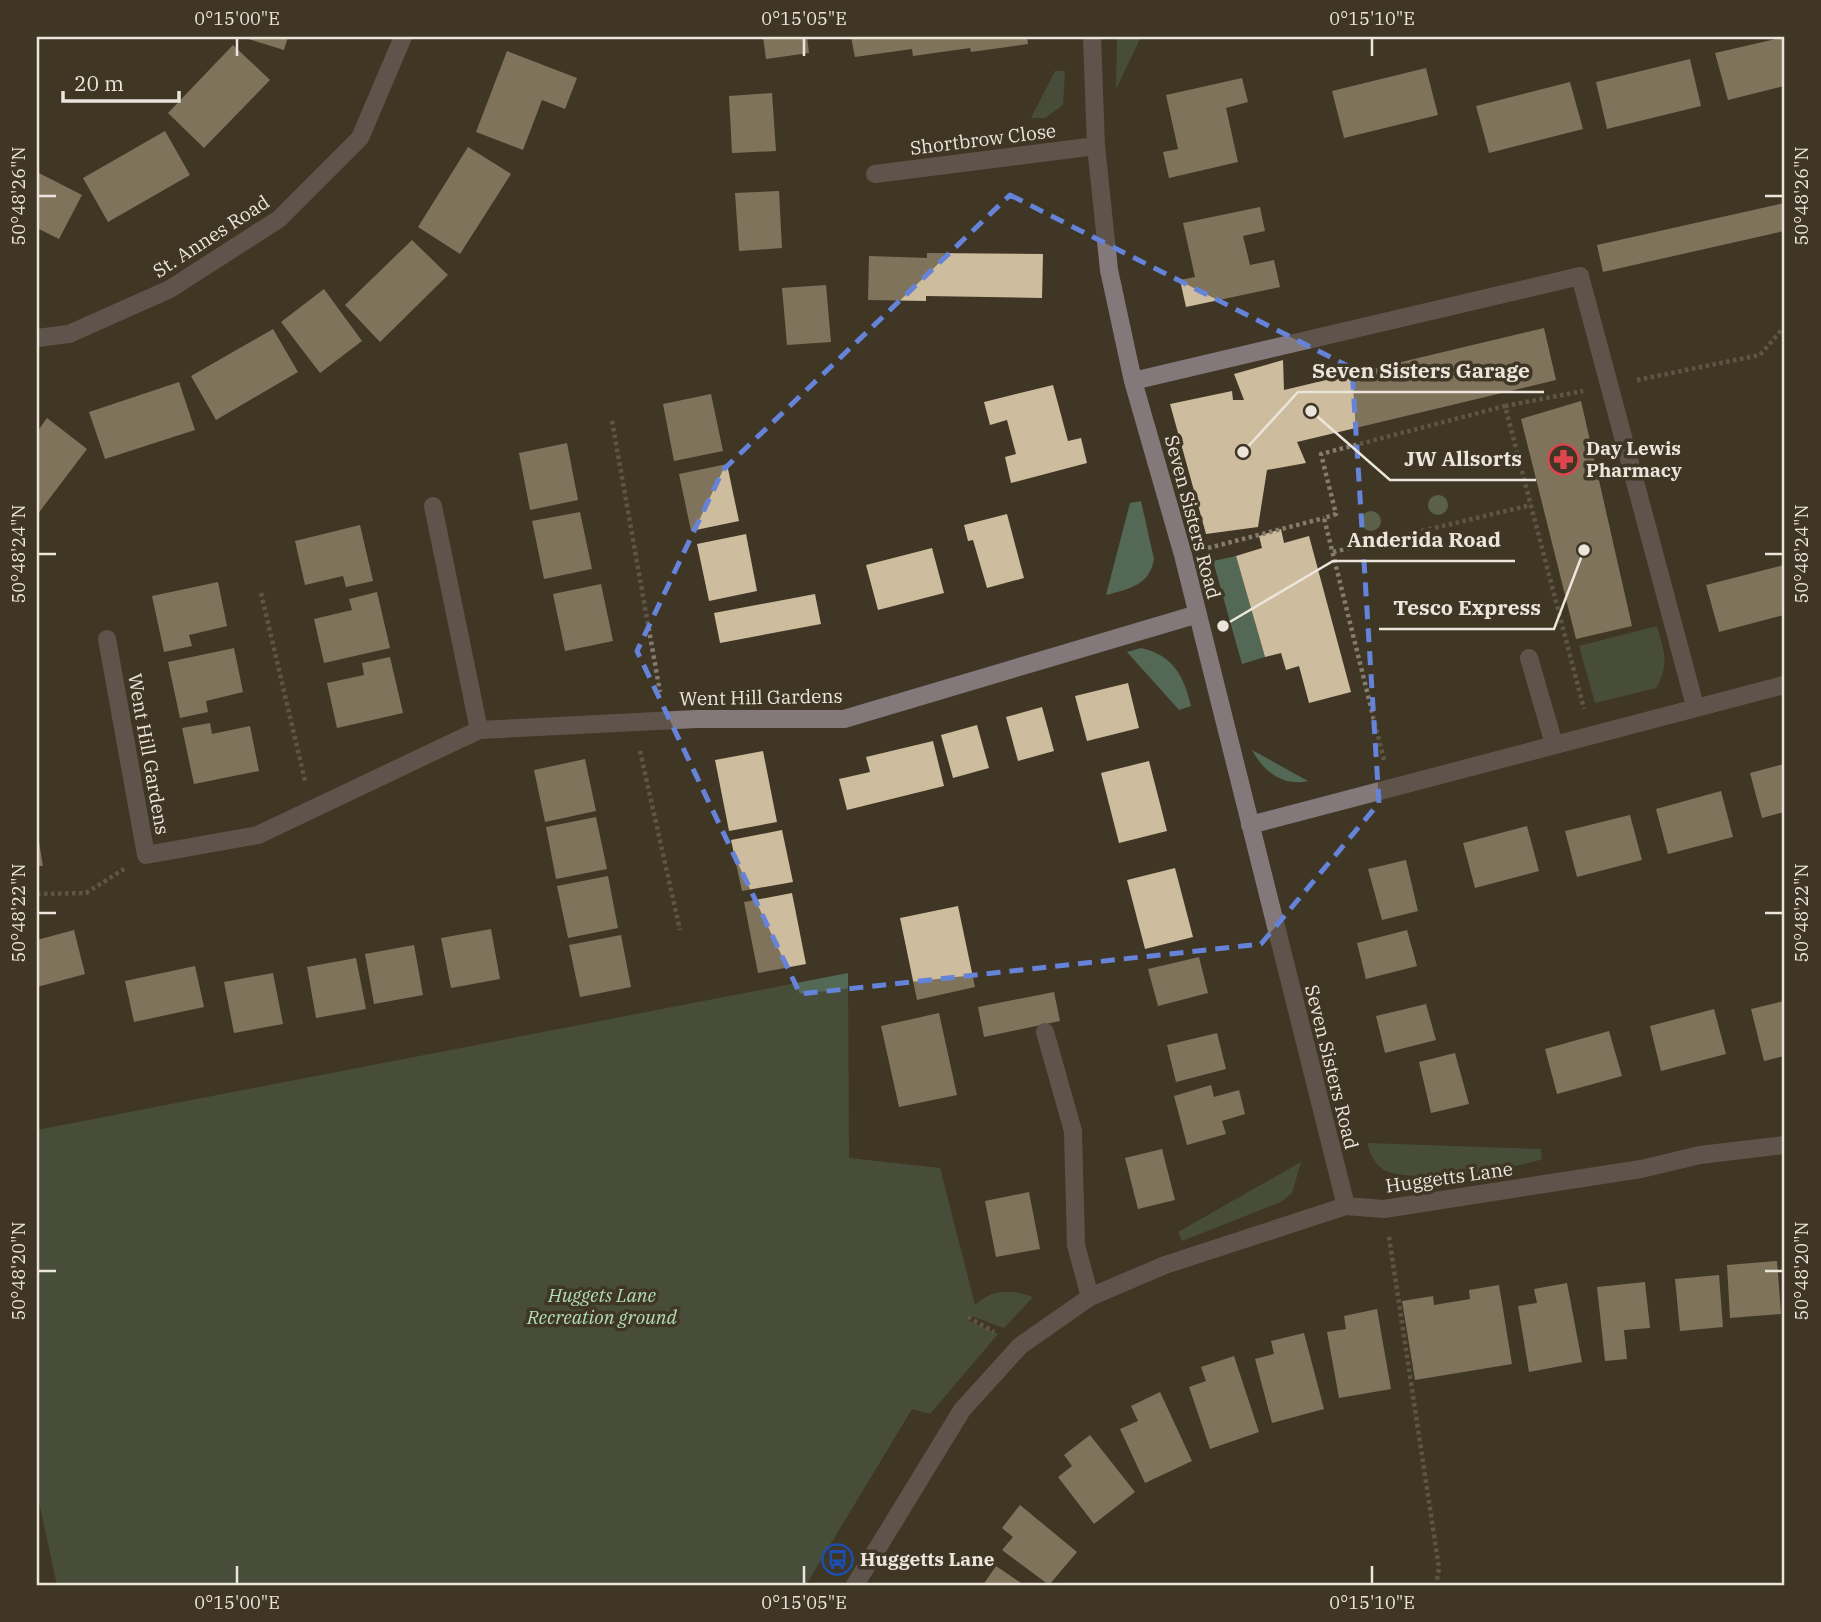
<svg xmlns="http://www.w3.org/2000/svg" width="1821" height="1622" font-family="'IBM Plex Serif',serif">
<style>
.green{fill:#536855}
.building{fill:#cdbc9d}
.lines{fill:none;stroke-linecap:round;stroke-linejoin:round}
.path{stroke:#847c6e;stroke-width:4.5;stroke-dasharray:3.5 3.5;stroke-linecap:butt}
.minor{stroke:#84797a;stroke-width:18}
.tree{fill:#7d9374}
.marked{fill:none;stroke:#6583d9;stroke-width:5;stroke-dasharray:14 9;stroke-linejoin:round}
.ticks{fill:none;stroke:#ebe5db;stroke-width:2.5}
.labels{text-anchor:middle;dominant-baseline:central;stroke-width:7;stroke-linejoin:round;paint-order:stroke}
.street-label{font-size:19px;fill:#ebe5db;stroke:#3f3625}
.poi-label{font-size:19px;font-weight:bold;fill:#ebe5db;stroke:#3f3625;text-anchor:start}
.park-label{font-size:19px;font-style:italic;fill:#b0dfb5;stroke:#3f3625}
.leader{fill:none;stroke:#ebe5db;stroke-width:2.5}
.callout-dot{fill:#ebe5db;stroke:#3f3625;stroke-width:2.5}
.callout-label{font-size:21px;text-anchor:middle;font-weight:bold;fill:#ebe5db;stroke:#3f3625;stroke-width:7;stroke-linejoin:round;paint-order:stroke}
.neatline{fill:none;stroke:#ebe5db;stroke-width:2.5}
.ticks-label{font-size:18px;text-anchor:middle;fill:#ebe5db}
</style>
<rect width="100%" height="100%" fill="#3f3625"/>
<path class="green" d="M1117,37H1141L1116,89Z
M1055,71H1065L1063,105L1045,118H1031Z
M1141,501L1154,559C1150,585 1129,589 1106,595L1130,503Z
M1236,556L1265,657L1242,664L1213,561Z
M1657,626C1664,652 1670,664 1656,688L1595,703L1579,646Z
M1141,648C1173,655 1184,676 1191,706L1179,710L1127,652Z
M1252,750L1308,781C1283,787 1263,771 1252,750Z
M848,973L849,1158L940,1168L975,1305C992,1289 1010,1289 1033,1297L1004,1328L969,1315L967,1320L998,1334L930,1414L912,1409L806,1585H57L37,1493V1130Z
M1367,1143L1541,1149L1542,1159C1513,1169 1411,1185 1384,1170C1374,1163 1370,1154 1367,1143Z
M1301,1162L1292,1193L1281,1202L1182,1241L1178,1232Z"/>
<path class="building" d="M242,37H288L284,50Z
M763,37H807L809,53L766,59Z
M851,37H1027L1028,44L971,52L970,48L913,56L912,49L855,57Z
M1784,37V86L1728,100L1715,53Z
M233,45L270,80L204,148L168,113Z
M507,51L577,78L565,109L542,100L523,150L476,132Z
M1690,59L1701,106L1607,129L1596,82Z
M1426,68L1438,115L1344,138L1332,91Z
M1242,78L1248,102L1226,108L1238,162L1169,178L1163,152L1178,149L1166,95Z
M1570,82L1583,129L1489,153L1476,106Z
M772,93L776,151L732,153L729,96Z
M165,131L190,175L108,222L83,178Z
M468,147L511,174L460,254L418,227Z
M37,172L82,195L59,239L37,228Z
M779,191L782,248L739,251L735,193Z
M1784,203V231L1603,272L1597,245Z
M1260,207L1265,231L1243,236L1250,265L1274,260L1280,287L1186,307L1180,280L1195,277L1183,223Z
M412,240L448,275L380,342L345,305Z
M927,253L1043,254L1042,298L926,296V301L868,300L869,256L927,258Z
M826,285L831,342L787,345L782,288Z
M324,289L362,341L320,373L281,322Z
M1544,328L1556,380L1297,442L1306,463L1267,470L1258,527L1206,534L1170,404L1232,391L1233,400H1244L1234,374L1283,360L1284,390Z
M273,329L298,372L216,420L191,376Z
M179,382L195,430L105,459L89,412Z
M1053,385L1068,441L1081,438L1087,463L1011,483L1005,457L1016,454L1007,420L990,425L984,402Z
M711,394L723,451L674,461L663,404Z
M1581,401L1632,626L1576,639L1521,419Z
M47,418L87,449L37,515V432Z
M567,443L578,500L530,510L519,453Z
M727,464L739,521L691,531L679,474Z
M580,512L592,569L544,579L532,521Z
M1007,514L1024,578L987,588L973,540L968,541L964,525Z
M360,525L373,581L346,587L343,576L305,585L295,541Z
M1281,529L1284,543L1309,536L1351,692L1309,703L1299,666L1286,670L1281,653L1265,657L1236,556L1262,548L1259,536Z
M746,534L757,591L709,601L697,544Z
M932,548L944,593L878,610L866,565Z
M1784,565V615L1719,632L1706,585Z
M218,582L227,626L189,635L192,646L164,652L152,596Z
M601,584L613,641L565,651L553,594Z
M377,592L390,648L324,663L314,619L352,610L349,599Z
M815,594L821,624L720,643L714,613Z
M234,648L243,692L206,701L208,712L180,718L168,662Z
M390,657L403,713L337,728L327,683L364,675L362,663Z
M1128,683L1139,728L1087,741L1075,696Z
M1042,707L1054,751L1018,761L1006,717Z
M210,723L212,734L250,726L259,771L194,784L182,728Z
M977,725L989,768L953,778L941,735Z
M933,741L944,786L847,810L839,779L870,772L866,757Z
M763,751L777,822L729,831L715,760Z
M585,759L596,811L545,822L534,770Z
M1149,761L1167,831L1119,843L1101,773Z
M1784,764V812L1762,818L1750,773Z
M1721,791L1733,837L1668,854L1656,809Z
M1630,815L1642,860L1577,877L1565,831Z
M596,817L607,869L556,879L546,827Z
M1527,826L1539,871L1475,888L1463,843Z
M37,830L43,866H37Z
M782,830L793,882L742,891L731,840Z
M1406,860L1418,911L1382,920L1368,869Z
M1175,868L1193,937L1145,949L1127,880Z
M608,876L618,928L568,938L557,886Z
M792,893L806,964L758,973L744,902Z
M958,906L975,987L917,1000L900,918Z
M491,929L500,979L451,988L441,938Z
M74,930L85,974L37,987V940Z
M1407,930L1417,966L1366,979L1357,943Z
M621,935L631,987L580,997L569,945Z
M414,945L423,995L374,1004L365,954Z
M1199,957L1208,993L1158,1006L1148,969Z
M356,958L366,1009L316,1018L307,967Z
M195,966L204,1007L134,1022L125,981Z
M273,973L283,1024L234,1033L224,982Z
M1054,992L1060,1021L984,1037L978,1007Z
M1784,1001V1056L1764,1061L1751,1009Z
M1426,1004L1436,1040L1385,1053L1376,1016Z
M1714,1009L1726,1054L1661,1071L1650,1026Z
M939,1013L957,1095L899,1107L881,1026Z
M1609,1031L1622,1076L1557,1094L1545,1049Z
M1217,1033L1226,1069L1176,1082L1167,1045Z
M1455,1053L1469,1104L1431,1113L1419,1062Z
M1211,1085L1214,1097L1239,1090L1245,1114L1222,1121L1226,1134L1187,1145L1174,1096Z
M1162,1149L1175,1200L1138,1209L1125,1158Z
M1029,1192L1040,1249L996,1257L985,1201Z
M1777,1261L1781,1314L1730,1318L1727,1265Z
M1719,1275L1723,1327L1680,1331L1675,1279Z
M1645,1282L1650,1328L1624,1330L1627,1359L1605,1361L1597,1287Z
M1567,1283L1582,1362L1529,1372L1518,1306L1537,1303L1534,1289Z
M1499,1285L1512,1364L1415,1380L1402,1301L1433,1296L1434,1305L1470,1299L1469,1290Z
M1377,1309L1391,1389L1339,1398L1327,1332L1346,1329L1344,1316Z
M1304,1333L1324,1409L1272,1423L1255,1359L1274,1354L1271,1341Z
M1234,1356L1259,1432L1210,1449L1189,1387L1206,1381L1201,1367Z
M1160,1392L1192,1461L1145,1483L1120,1429L1138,1421L1131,1406Z
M1090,1435L1135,1492L1094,1524L1058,1477L1072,1466L1064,1455Z
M1020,1505L1077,1552L1049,1585L1002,1550L1013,1537L1002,1528Z
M996,1566L1024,1585H983Z"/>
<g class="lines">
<path class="path" d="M1637,380L1760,355L1784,327
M1505,406L1583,391
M612,421L660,692
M1208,548L1324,518
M1333,552L1531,505
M261,593L305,781
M640,751L680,930
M1384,760L1324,518L1336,514L1321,454L1505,406L1584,709
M37,894L86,893L124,869
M1389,1237L1439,1568L1436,1585
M968,1317L994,1332"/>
<path class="minor" d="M1092,37L1096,146L1109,270L1133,381L1183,555L1346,1206
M875,174L1096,146
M37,338L69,334L170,289L279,219L360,138L403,37
M1133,381L1580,276L1695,706
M433,506L479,730
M107,639L146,855L258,835L479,730L696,719H844L1198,614
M1529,658L1554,744
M1250,825L1784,685
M1045,1032L1073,1131L1076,1245L1090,1297
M855,1585L962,1410L1020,1346L1090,1297L1165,1265L1346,1206L1384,1209L1641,1169L1700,1155L1784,1145"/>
</g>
<g class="tree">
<circle cx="1438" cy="505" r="10"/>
<circle cx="1371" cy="521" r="10"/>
</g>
<path d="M0 0H1821V1622H0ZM1010,195L1352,368L1379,803L1261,944L800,994L637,651L723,470Z" fill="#3f3625" fill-opacity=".55" fill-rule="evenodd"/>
<path class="marked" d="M1010,195L1352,368L1379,803L1261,944L800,994L637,651L723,470Z"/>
<path class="ticks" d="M237,38V56M804,38V56M1372,38V56M38,196H56M1765,196H1783M38,554H56M1765,554H1783M38,913H56M1765,913H1783M38,1271H56M1765,1271H1783M237,1566V1584M804,1566V1584M1372,1566V1584"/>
<defs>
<symbol id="pharmacy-ring" viewBox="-11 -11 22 22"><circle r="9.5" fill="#3f3625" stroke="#e0444e" stroke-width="1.5"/><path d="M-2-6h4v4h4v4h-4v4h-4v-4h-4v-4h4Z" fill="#e0444e"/></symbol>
<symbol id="bus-ring" viewBox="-11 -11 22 22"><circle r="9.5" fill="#3f3625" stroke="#1a4fb4" stroke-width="1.5"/><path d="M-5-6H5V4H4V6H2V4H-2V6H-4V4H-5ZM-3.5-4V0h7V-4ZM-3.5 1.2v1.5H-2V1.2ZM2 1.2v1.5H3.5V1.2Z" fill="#1a4fb4"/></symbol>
</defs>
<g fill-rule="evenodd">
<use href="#pharmacy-ring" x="1546" y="442" width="35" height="35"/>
<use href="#bus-ring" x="820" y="1542" width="35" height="35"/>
</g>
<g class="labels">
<g class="street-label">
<text transform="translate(983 139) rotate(-7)">Shortbrow Close</text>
<text transform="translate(211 236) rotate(-33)">St. Annes Road</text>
<text transform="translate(1193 517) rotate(75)">Seven Sisters Road</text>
<text transform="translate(761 697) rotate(-1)">Went Hill Gardens</text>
<text transform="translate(149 754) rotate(80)">Went Hill Gardens</text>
<text transform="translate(1332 1067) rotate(76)">Seven Sisters Road</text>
<text transform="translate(1449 1177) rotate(-8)">Huggetts Lane</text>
</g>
<g class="poi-label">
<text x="1586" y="448">Day Lewis<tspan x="1586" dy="22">Pharmacy</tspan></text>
<text x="860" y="1559">Huggetts Lane</text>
</g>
<g class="park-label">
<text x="602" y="1295">Huggets Lane<tspan x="602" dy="22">Recreation ground</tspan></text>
</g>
</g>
<path class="leader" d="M1243 452L1298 392H1544M1311 411L1390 480H1536M1223 626L1333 561H1515M1584 550L1554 629H1379"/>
<g class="callout-dot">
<circle cx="1243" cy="452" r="7"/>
<circle cx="1311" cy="411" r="7"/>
<circle cx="1223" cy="626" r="7"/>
<circle cx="1584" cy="550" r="7"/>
</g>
<g class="callout-label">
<text x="1421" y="378">Seven Sisters Garage</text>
<text x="1463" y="466">JW Allsorts</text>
<text x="1424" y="547">Anderida Road</text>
<text x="1467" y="615">Tesco Express</text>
</g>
<rect width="1821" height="1622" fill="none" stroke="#3f3625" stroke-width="77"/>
<path d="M63 91v10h116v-10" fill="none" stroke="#ebe5db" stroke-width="3.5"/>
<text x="74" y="91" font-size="21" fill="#ebe5db" stroke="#3f3625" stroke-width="5" paint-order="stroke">20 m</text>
<rect x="38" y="38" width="1745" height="1546" class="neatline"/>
<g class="ticks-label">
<text x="237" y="25">0°15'00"E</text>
<text x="804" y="25">0°15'05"E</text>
<text x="1372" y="25">0°15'10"E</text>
<text transform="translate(19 196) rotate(-90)" y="6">50°48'26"N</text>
<text transform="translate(1802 196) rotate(-90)" y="6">50°48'26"N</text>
<text transform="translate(19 554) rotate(-90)" y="6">50°48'24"N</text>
<text transform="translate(1802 554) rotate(-90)" y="6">50°48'24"N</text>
<text transform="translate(19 913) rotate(-90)" y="6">50°48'22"N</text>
<text transform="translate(1802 913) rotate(-90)" y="6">50°48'22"N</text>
<text transform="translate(19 1271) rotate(-90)" y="6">50°48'20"N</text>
<text transform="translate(1802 1271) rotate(-90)" y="6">50°48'20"N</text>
<text x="237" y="1609">0°15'00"E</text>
<text x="804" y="1609">0°15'05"E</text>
<text x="1372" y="1609">0°15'10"E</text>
</g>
</svg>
